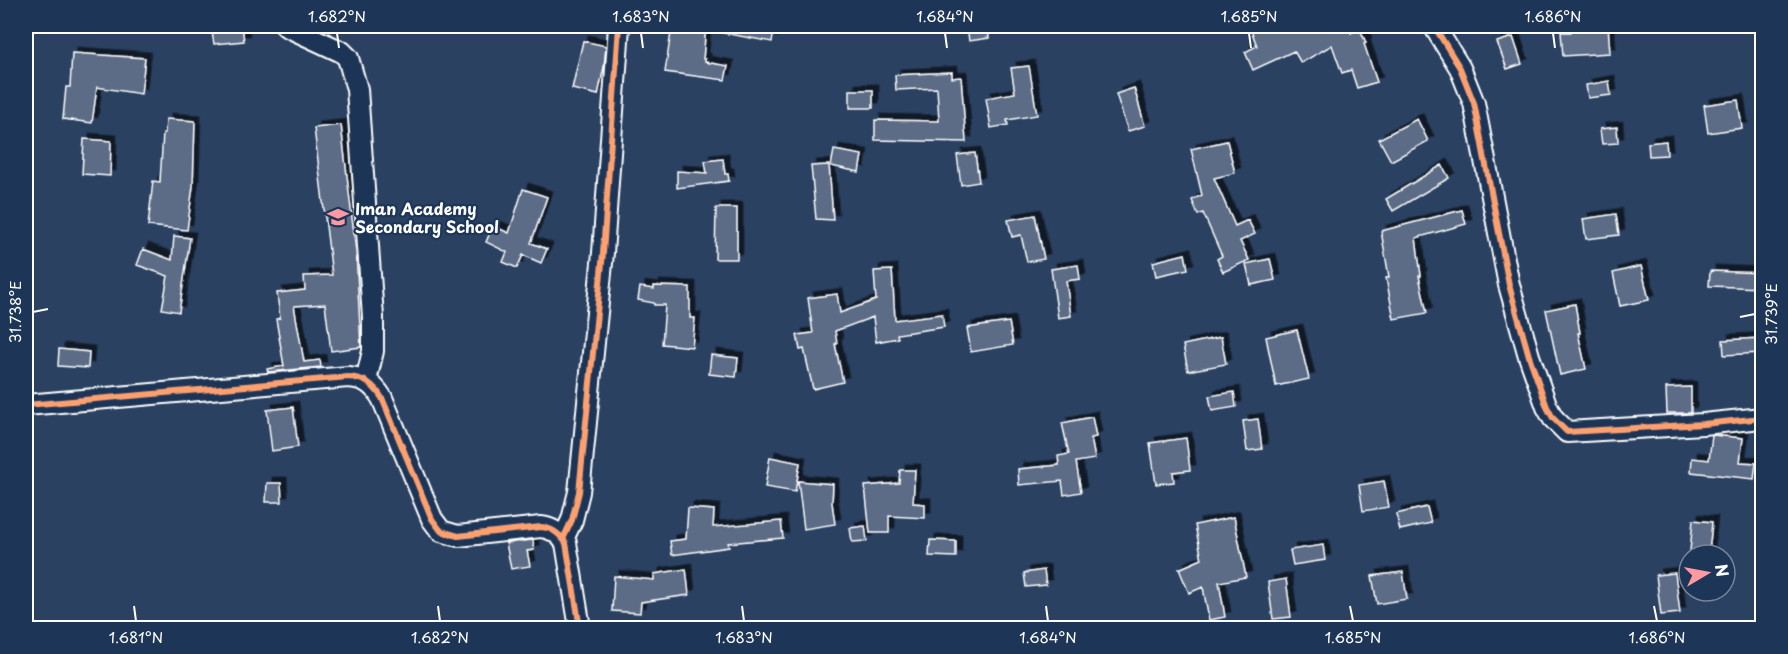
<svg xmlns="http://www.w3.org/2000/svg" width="1788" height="654" font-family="'Playpen Sans',sans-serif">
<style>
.building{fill:#5b6c86;stroke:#fff;stroke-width:1.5;filter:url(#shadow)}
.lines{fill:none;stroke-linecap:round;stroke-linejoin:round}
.minor-casing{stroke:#fff;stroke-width:24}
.minor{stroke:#1d3557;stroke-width:20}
.cycleway-casing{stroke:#1d3557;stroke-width:10}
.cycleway{stroke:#fca06f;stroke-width:6}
.ticks{fill:none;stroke:#fff;stroke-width:2}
.labels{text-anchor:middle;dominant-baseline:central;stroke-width:4.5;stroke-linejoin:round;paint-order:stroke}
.poi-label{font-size:16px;font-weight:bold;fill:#fff;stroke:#1d3557;text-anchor:start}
.neatline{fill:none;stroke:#fff;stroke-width:2}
.ticks-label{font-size:15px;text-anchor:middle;fill:#fff}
</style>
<defs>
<filter id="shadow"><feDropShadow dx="5.5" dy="-5.5" stdDeviation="0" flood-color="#0009"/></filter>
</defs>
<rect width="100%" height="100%" fill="#2a4161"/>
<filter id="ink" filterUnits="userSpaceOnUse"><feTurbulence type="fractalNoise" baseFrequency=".0167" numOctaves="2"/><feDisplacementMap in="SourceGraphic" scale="12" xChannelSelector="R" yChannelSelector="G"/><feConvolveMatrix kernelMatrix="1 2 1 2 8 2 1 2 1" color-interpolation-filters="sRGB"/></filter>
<g filter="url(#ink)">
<path class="building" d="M211,26H242L244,41L214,44Z
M672,26H706L703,59H705V62L728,66L725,80L665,72Z
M723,26H775L772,42L723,33Z
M967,26H988L989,38L969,41Z
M1262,26H1350L1351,33L1360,29L1366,43L1364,44L1377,82L1357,88L1351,70L1342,73L1332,45L1301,63L1294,51L1253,70L1245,52L1257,46L1251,30Z
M1570,26H1608L1610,53L1563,56L1561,32H1571Z
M1513,37L1522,64L1507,69L1497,42Z
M583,41L606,46L604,67L598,95L572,89Z
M72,53L145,58L141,94L97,87L92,123L63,119L66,87H70Z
M1029,66L1037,115L1007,120L1008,125L991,128L986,98L1015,93L1011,68Z
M952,72V78L961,77L966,142L875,140V120L939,121L937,88L896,90L895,75Z
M1609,81L1611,95L1588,98L1586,85Z
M1134,88L1145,126L1128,131L1116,94Z
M850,90H873V108H850Z
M1738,100L1742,128L1708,133L1704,105Z
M166,119L195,121L193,186L187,230L148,226L153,181L160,182L163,133H165Z
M1417,119L1428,141L1391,161L1379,139Z
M341,125L356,252L361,347L331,351L325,304L294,306L304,362L320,360L321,367L268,372L267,369L284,366L276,319L280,318L277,293L305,290L304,276L332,275L314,128Z
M1617,127L1618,143L1602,144L1600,129Z
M84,139L111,141L110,176L82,174Z
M1227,141L1235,173L1214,178L1235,226L1248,220L1255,234L1240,241L1249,260L1223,272L1217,259L1222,256L1203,213L1198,215L1192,200L1202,195L1191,149Z
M1666,141L1667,155L1649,156L1648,143Z
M834,150L862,155L859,172L831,166Z
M975,153L979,182L961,185L957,155Z
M723,159L725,174H728L729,181L677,188V171L707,173L705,161Z
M829,165L833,220L816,219L811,166Z
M1442,165L1449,178L1393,211L1386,199Z
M523,189L547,197L531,243L547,249L541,263L523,255L517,268L503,262L507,252L486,242L493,226L509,233Z
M716,208H737V259H715Z
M1462,210L1466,224L1416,238L1421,276H1419L1427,313L1394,319L1386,278L1389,277L1381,231Z
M1616,214L1619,235L1586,239L1583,219Z
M1035,215L1044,259L1027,262L1021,235L1012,237L1008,220Z
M174,236L190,238L179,312L162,309L168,276L137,265L143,249L172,260Z
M1185,254L1188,269L1156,276L1153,262Z
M1270,259L1275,280L1251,285L1246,264Z
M1078,265L1080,279L1066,281L1071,316L1058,318L1051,269Z
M1641,266L1649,300L1620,306L1613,273Z
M892,270L895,320L942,314L944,327L897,334L898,338L876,342L873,317L835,331L837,344H835L843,382L813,389L804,349L800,350L797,335L813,333L808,298L837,294L840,313L876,300L874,271Z
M1710,271L1762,273V288L1709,286Z
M654,286L690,287V318H695L692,347L662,344L665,305H654V303L638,300L640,287L654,289Z
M1575,304L1580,333H1578L1586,369L1560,375L1546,310Z
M1009,322L1013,345L971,352L967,328Z
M1297,330L1309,379L1276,386L1266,337Z
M1221,337L1226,364L1188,371L1183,345Z
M1762,338V353L1724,355L1723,340Z
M59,349L89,352L88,368L58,366Z
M711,355L738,358L736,377L709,374Z
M1691,387V413H1667L1666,388Z
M1234,392L1236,407L1212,411L1209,396Z
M293,407L298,447L272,451L267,410Z
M1092,417L1096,437L1091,438L1095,459L1076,462L1081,492L1064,495L1062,481L1019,485L1018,469L1059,465L1058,456L1069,454L1062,423Z
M1258,419L1262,449L1247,451L1243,421Z
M1712,435L1743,438L1740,462L1756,463L1754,479L1691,472L1692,458L1709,460Z
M1186,438L1190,470L1173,472L1174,482L1156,484L1150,443Z
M770,457L800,463L795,492L765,487Z
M900,470H915L913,503L925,504V518L889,516V533H870L865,486L899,483Z
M798,481L833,484L832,503L835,524L804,529Z
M1384,481L1389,507L1363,511L1359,485Z
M267,483H281L282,502H266Z
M1427,507L1431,523L1400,530L1396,514Z
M688,508L714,510L713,527L781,521L783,538L728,543L729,547L672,555L670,541L686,539Z
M1234,517L1246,577L1219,582L1225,617L1209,620L1203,587L1189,593L1179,569L1202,559L1195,525Z
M1693,520L1712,522L1709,553L1690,551Z
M865,526L867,541L852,542L850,528Z
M533,540L534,550L527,551L530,566L511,569L506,543Z
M930,540L956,541V557L929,556Z
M1323,545L1325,560L1293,565L1290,550Z
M686,569L689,595L641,602L640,613L612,611L614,576L654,580V574Z
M1044,570L1046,585L1026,587L1024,573Z
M1403,572L1407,599L1377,604L1372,576Z
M1675,573L1680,613L1661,615L1656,575Z
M1286,579L1291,617L1273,619L1268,582Z"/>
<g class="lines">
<defs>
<path id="minor" d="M286,26L342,52L348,58L357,89L373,317V351L366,381
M1434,26L1460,68L1474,103L1509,285L1529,356L1547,407L1553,418L1567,432L1703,424L1762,418
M26,405L348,377C365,378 373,384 382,398L432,519L441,531L458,536L541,527C552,528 559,533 566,543L580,628
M563,539L572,520L579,492L603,253L619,26"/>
</defs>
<use href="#minor" class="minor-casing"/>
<use href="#minor" class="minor"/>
<defs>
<path id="cycleway" d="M1434,26L1460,68L1474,103L1509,285L1529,356L1547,407L1553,418L1567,432L1703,424L1762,418
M26,405L348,377C365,378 373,384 382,398L432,519L441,531L458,536L541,527C552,528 559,533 566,543L580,628
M563,539L572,520L579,492L603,253L619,26"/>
</defs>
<use href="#cycleway" class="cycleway-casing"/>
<use href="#cycleway" class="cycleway"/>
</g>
</g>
<path class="ticks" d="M337,33L339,48M641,33L643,48M945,33L947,48M1249,33L1251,48M1553,33L1555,48M33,312L48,309M1740,317L1755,314M134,606L136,621M438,606L440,621M742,606L744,621M1046,606L1048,621M1350,606L1353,621M1654,606L1657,621"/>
<defs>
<symbol id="school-bare" viewBox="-9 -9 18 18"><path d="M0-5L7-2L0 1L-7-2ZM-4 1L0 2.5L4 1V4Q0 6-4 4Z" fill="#ff9aa2" stroke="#1d3557" stroke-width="2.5" paint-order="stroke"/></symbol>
</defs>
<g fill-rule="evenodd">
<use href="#school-bare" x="323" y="202" width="30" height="30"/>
</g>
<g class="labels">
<g class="poi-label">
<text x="355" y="208">Iman Academy<tspan x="355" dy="18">Secondary School</tspan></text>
</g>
</g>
<rect width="1788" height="654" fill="none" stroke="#1d3557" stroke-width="66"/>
<g transform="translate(1707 573) rotate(80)"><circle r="28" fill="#1d3557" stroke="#77869a" stroke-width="1.5"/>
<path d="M0-4.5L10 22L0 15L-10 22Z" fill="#ff9aa2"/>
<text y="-9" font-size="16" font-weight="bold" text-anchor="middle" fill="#ffffff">N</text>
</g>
<rect x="33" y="33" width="1722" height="588" class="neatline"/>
<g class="ticks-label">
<text x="337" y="22">1.682°N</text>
<text x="641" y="22">1.683°N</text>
<text x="945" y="22">1.684°N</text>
<text x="1249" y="22">1.685°N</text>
<text x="1553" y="22">1.686°N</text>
<text transform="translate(16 312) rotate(-90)" y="5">31.738°E</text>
<text transform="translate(1772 314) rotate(-90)" y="5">31.739°E</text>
<text x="136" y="643">1.681°N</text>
<text x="440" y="643">1.682°N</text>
<text x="744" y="643">1.683°N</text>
<text x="1048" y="643">1.684°N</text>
<text x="1353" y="643">1.685°N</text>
<text x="1657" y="643">1.686°N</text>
</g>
</svg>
